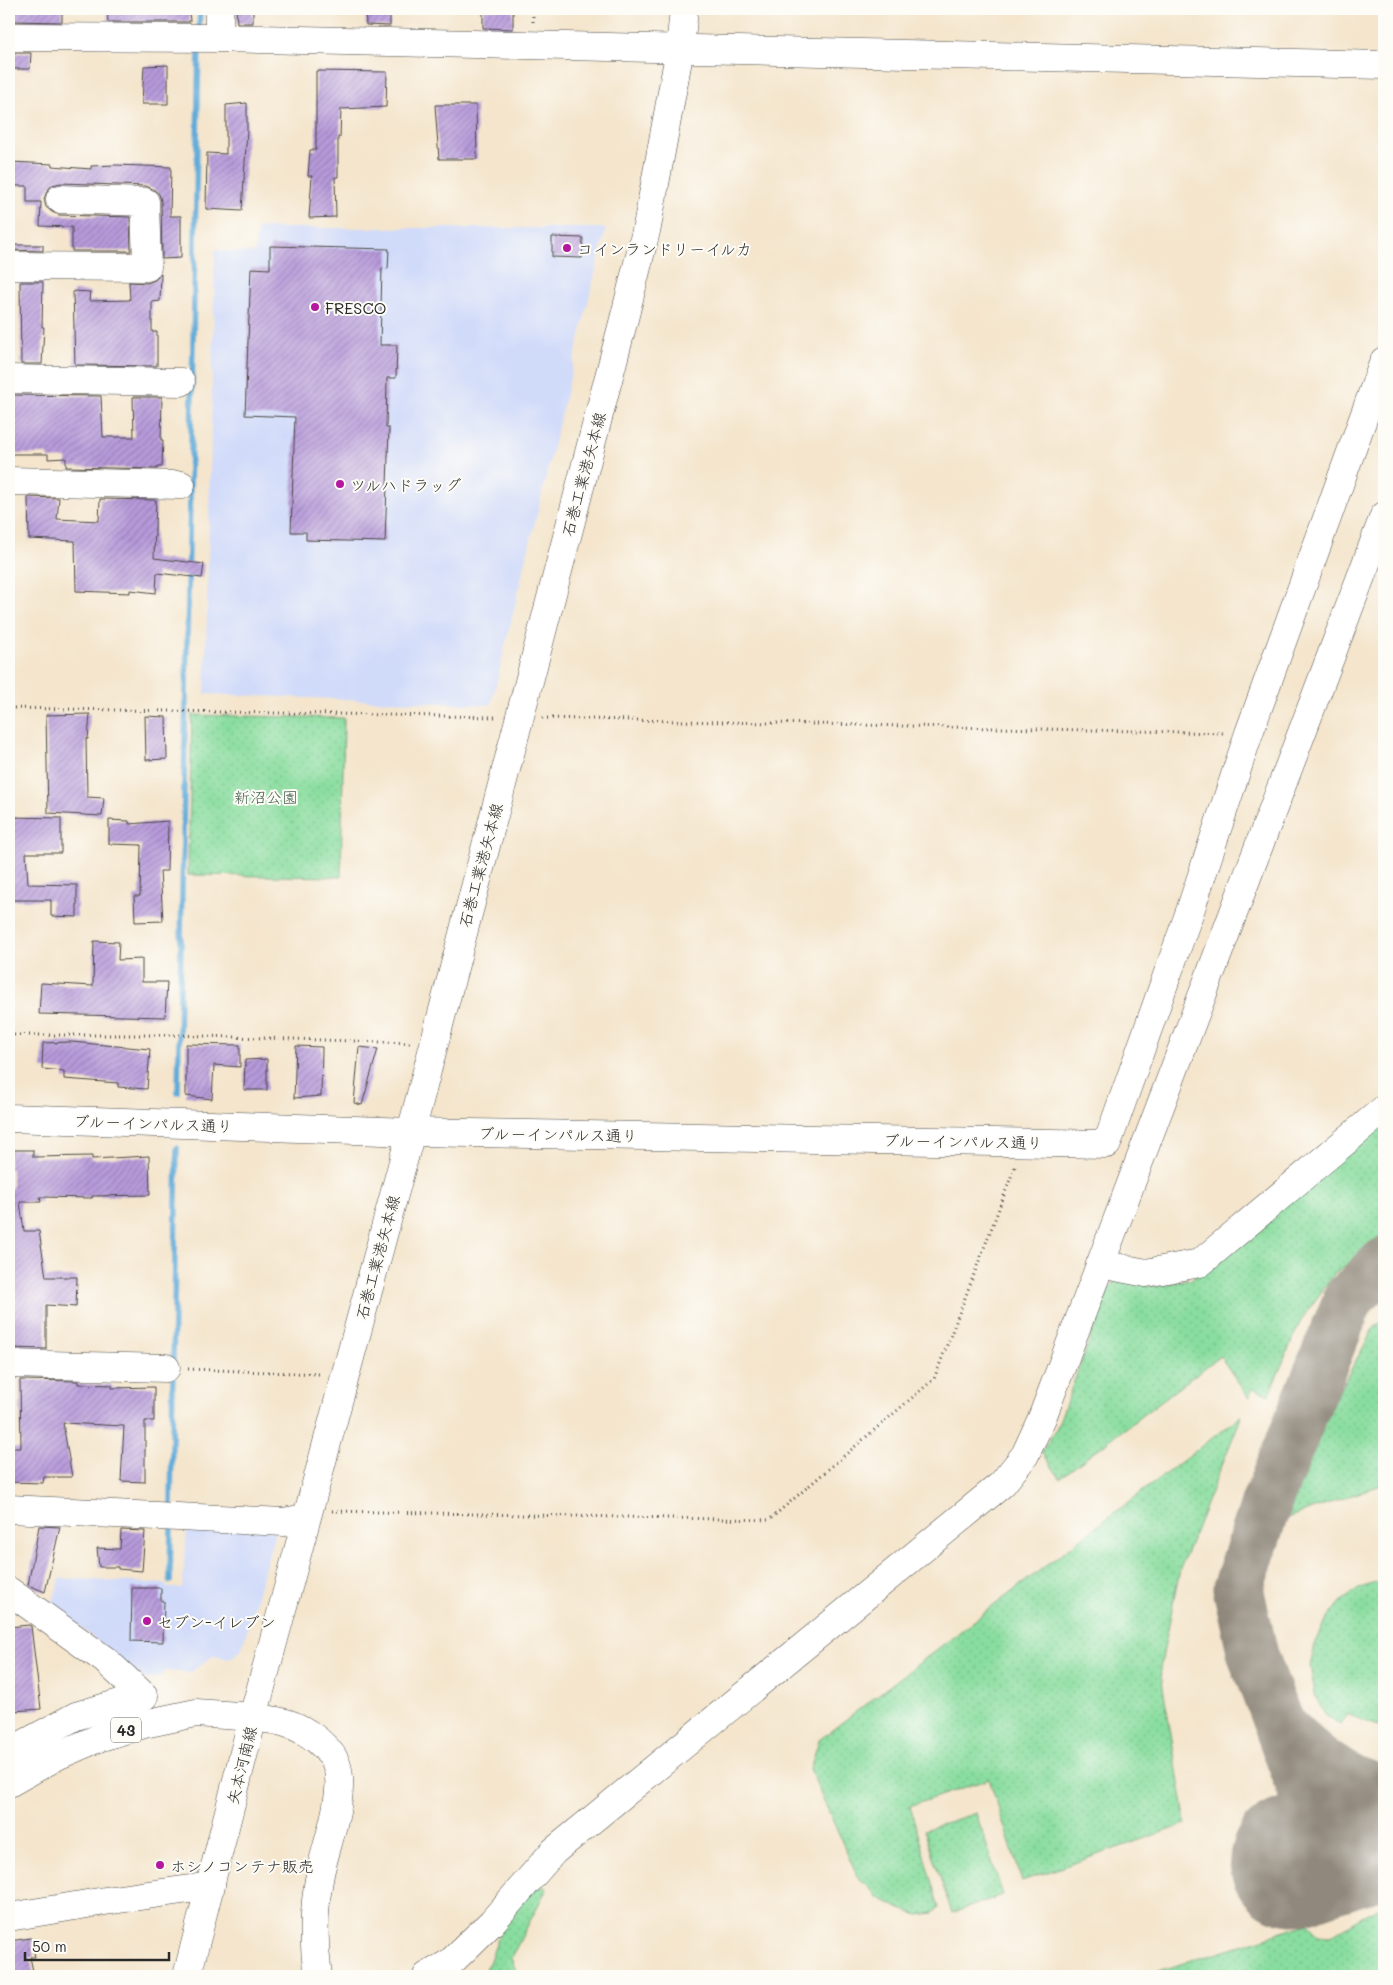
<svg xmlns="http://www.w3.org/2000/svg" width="1393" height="1985" font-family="Mali,'Klee One',sans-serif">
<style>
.built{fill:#d0daf9}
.grass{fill:url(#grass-dots);stroke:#5a8465}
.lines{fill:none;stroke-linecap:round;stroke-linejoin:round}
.stream{stroke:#61abd9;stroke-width:5.5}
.taxiway{stroke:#90887c;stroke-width:51}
.runway{stroke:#90887c;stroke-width:129}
.building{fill:url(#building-hatch)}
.minor-casing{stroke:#494743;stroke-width:29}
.major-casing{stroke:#494743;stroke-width:29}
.path{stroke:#494743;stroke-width:3;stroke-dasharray:1 4;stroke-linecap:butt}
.minor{stroke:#fff;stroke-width:28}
.major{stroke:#fff;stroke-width:28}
.poi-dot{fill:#b5179e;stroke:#fdfcf7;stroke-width:2}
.labels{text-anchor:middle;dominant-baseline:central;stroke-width:4;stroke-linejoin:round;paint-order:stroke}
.shield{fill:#fdfcf7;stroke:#6a6a68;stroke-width:1}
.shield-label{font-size:15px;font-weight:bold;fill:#2b2b2b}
.poi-label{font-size:16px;fill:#2b2b2b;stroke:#fdfcf7;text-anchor:start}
.street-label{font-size:16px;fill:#2b2b2b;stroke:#fdfcf7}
.park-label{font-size:16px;fill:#47604e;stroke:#fdfcf7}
</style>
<defs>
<pattern id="grass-dots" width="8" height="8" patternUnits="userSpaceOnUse" patternTransform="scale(1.25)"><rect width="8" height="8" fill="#89dd9f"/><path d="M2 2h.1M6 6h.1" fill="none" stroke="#76be89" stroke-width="1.8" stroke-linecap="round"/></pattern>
<pattern id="building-hatch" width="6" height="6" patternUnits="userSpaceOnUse" patternTransform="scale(1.25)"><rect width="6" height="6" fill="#b79adb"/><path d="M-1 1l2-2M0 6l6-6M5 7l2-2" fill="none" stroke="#957eb2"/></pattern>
</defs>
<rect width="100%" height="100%" fill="#fdfcf7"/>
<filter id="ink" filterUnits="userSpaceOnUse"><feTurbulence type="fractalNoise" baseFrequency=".02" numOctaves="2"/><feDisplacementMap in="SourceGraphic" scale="10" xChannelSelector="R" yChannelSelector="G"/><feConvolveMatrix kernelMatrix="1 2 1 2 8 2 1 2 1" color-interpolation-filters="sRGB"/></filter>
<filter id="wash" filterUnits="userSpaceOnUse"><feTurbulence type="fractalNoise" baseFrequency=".0096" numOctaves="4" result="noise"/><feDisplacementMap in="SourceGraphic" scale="20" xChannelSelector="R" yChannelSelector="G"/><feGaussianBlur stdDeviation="1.12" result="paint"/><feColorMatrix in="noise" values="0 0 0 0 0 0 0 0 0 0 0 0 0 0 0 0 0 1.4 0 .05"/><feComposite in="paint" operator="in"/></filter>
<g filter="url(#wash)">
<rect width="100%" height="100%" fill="#f4e5cc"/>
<path class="built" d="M257,228H606L491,705L205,694L215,250L255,253Z
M276,1529L241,1651L229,1659L213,1656L190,1673L165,1671L160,1677L146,1680L52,1605L60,1578L166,1584L167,1588H182L187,1530Z"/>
<path class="grass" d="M192,715L344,718L341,877L188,875Z
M1384,1119V1236L1335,1273L1301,1320L1269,1395L1253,1388L1249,1398L1220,1356L1060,1478L1041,1452L1056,1430L1108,1290L1117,1280L1153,1286L1190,1280Z
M1384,1319V1484L1281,1520L1323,1420L1374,1328Z
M1242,1415L1180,1569L1160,1669L1186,1824L1022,1881L989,1779L910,1806L939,1908L933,1913L918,1915L900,1909L878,1897L857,1876L810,1769L819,1740Z
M1384,1580V1727L1372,1724L1347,1714L1340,1725L1324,1713L1316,1698L1310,1666L1317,1638L1329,1616L1343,1600L1360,1588Z
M976,1813L1003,1895L952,1913L924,1830Z
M528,1885L547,1888L511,1958L518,1976H484L510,1907Z
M1382,1905H1384V1976H1142L1308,1924L1318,1935L1330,1936Z"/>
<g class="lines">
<path class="stream" d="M199,30L200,9
M178,1092L199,44
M173,1364L177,1148
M171,1509L173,1373
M170,1581L171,1523"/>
<path class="taxiway" d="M1281,1726C1311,1755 1342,1784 1384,1791
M1325,1850L1253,1655L1238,1588L1266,1504L1349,1298L1384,1263"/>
<path class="runway" d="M1294,1861L1384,1830"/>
</g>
<g id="blocks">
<path class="building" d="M12,9H62V22L11,21Z
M107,9H189L190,22H108Z
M236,9H253V23H237Z
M365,9H390V26L366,25Z
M483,9H513V29L483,28Z
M9,53H31L30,69H9Z
M168,65V104H142L144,66Z
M316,71L387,72L386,107L341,109L340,137H338V177H335L336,217L309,218L312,176H308L310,150H316Z
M247,103V130L242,211L206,209L207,153L226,154V105Z
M435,105H476L477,159H439Z
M10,162L52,164V166L91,169V166L116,165L171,167L170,216H181V258L162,259L161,201L159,194L153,189L146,186L61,183L52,185L47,191L44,199L46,207L52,212L59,215L130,217L131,251H72V227L40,226L41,202H27V186H9Z
M552,237L583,238L582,258L552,257Z
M9,245H43V251L9,250Z
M270,246L389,249L388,269L382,268L380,345H397L396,378H387L386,428H389L385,542L306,540V532H291L295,417L245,415L251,268L270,269Z
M161,274L160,301L152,302V332H157V366L75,365L73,291L90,292L89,301L130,300L129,282L147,283L155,280Z
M20,282H43L42,327H44L42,364H21Z
M9,395L101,396L103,437H134L133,397H162L161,440H163L162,467H157V469L66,467V458L48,459V454H9V436H10Z
M28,497L59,498L57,519L99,521L100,499L156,500L154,558L204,564L202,578L157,573L156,593L130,590V593L76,591L75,541L29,539Z
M90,714L88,739H86L87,797L104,798L102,816L48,813L46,715Z
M145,716L166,717L167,759L146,760Z
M9,817L61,818V853H26L28,884L77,885V917L51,916V900H9Z
M109,820L129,821V824L168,821L167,871H160L163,921L135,922L134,896H140L141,845L109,844Z
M94,941L119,942L118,960L142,959V982H167L165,1017L39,1014L41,983L93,986Z
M71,1042L150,1049L147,1089L118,1087V1083L64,1079V1071L42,1069L43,1043Z
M186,1044L240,1045V1067L214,1065L212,1099L186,1096Z
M296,1046L322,1047L321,1096L294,1098Z
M359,1047L378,1049L362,1105L354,1103Z
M267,1059V1090H244L245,1060Z
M9,1150H33V1157L92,1156V1159L149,1156L150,1195L92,1196V1198L40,1197L41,1202H20L24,1231H39L46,1277H77L76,1307L46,1305V1349L9,1348V1189H12V1169H9Z
M20,1380L78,1381V1384L112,1385V1388L154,1387V1421H145V1482L121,1481L124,1426L63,1423L72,1477H44L43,1483L9,1482V1448H21Z
M39,1526L60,1527L45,1592L28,1585Z
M121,1530L145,1531L142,1571L118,1569V1567H99L97,1548L120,1549Z
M132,1588H161V1601H164L163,1642L131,1641Z
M29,1625L31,1626L41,1709L14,1711L9,1685V1627Z
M31,1938L35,1957H30L34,1976H9V1941Z"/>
</g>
</g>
<g filter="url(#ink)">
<use href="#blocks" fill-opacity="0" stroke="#494743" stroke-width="1"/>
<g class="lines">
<defs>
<path id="minor" d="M9,37L219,38L1384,65
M219,38V9
M9,266L147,267L145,202L60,199
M9,379L181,382
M9,481L181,485
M9,1118L411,1132L1107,1144L1190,911L1249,733L1384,361
M1100,1264L1146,1273L1200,1263L1384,1109
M9,1364L166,1368
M9,1509L284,1522L305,1518
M9,1591L105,1660L144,1696
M253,1717C264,1719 275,1720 286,1723C296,1726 308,1733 316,1739C325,1747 333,1754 337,1766C346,1794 326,1845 320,1874C313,1909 313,1942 318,1976
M9,1752L76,1716L144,1696
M9,1917L105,1901L211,1886
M427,1976L451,1962L492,1922L554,1851L1002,1484L1025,1455L1042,1418L1384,516"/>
<path id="major" d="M9,1783L57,1756L101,1737L144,1724L196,1713L253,1717
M187,1976L253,1717L411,1132L624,319L647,227L680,49L684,9"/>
</defs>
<use href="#minor" class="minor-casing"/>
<use href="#major" class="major-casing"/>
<path class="path" d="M533,22V9
M9,708L496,717
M542,718L1225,733
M9,1035H174L412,1043
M188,1369L321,1374
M332,1511L769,1520L934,1379L1016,1164"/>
<use href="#minor" class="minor"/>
<use href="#major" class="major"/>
</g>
</g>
<g class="poi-dot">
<circle cx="567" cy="248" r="5"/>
<circle cx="315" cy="307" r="5"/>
<circle cx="340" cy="484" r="5"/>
<circle cx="147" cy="1621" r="5"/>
<circle cx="160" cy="1865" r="5"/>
</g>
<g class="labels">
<rect class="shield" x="111" y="1717.5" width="30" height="25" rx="4"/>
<g class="shield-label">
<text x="126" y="1730">43</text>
</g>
<g class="poi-label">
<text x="577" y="248">コインランドリーイルカ</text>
<text x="325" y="307">FRESCO</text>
<text x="350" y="484">ツルハドラッグ</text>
<text x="157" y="1621">セブン-イレブン</text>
<text x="170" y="1865">ホシノコンテナ販売</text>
</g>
<g class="street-label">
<text transform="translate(583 474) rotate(-75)">石巻工業港矢本線</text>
<text transform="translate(480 865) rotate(-75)">石巻工業港矢本線</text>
<text transform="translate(153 1123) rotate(2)">ブルーインパルス通り</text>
<text transform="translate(558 1134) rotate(1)">ブルーインパルス通り</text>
<text transform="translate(963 1141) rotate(1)">ブルーインパルス通り</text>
<text transform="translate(377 1257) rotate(-75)">石巻工業港矢本線</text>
<text transform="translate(241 1765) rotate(-76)">矢本河南線</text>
</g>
<g class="park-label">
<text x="266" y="796">新沼公園</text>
</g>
</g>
<rect width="1393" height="1985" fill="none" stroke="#fdfcf7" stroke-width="30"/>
<path d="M25 1952v8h144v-8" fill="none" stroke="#2b2b2b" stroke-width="2.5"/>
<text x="32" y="1952" font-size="15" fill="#2b2b2b" stroke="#fdfcf7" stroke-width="4" paint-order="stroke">50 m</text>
</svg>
